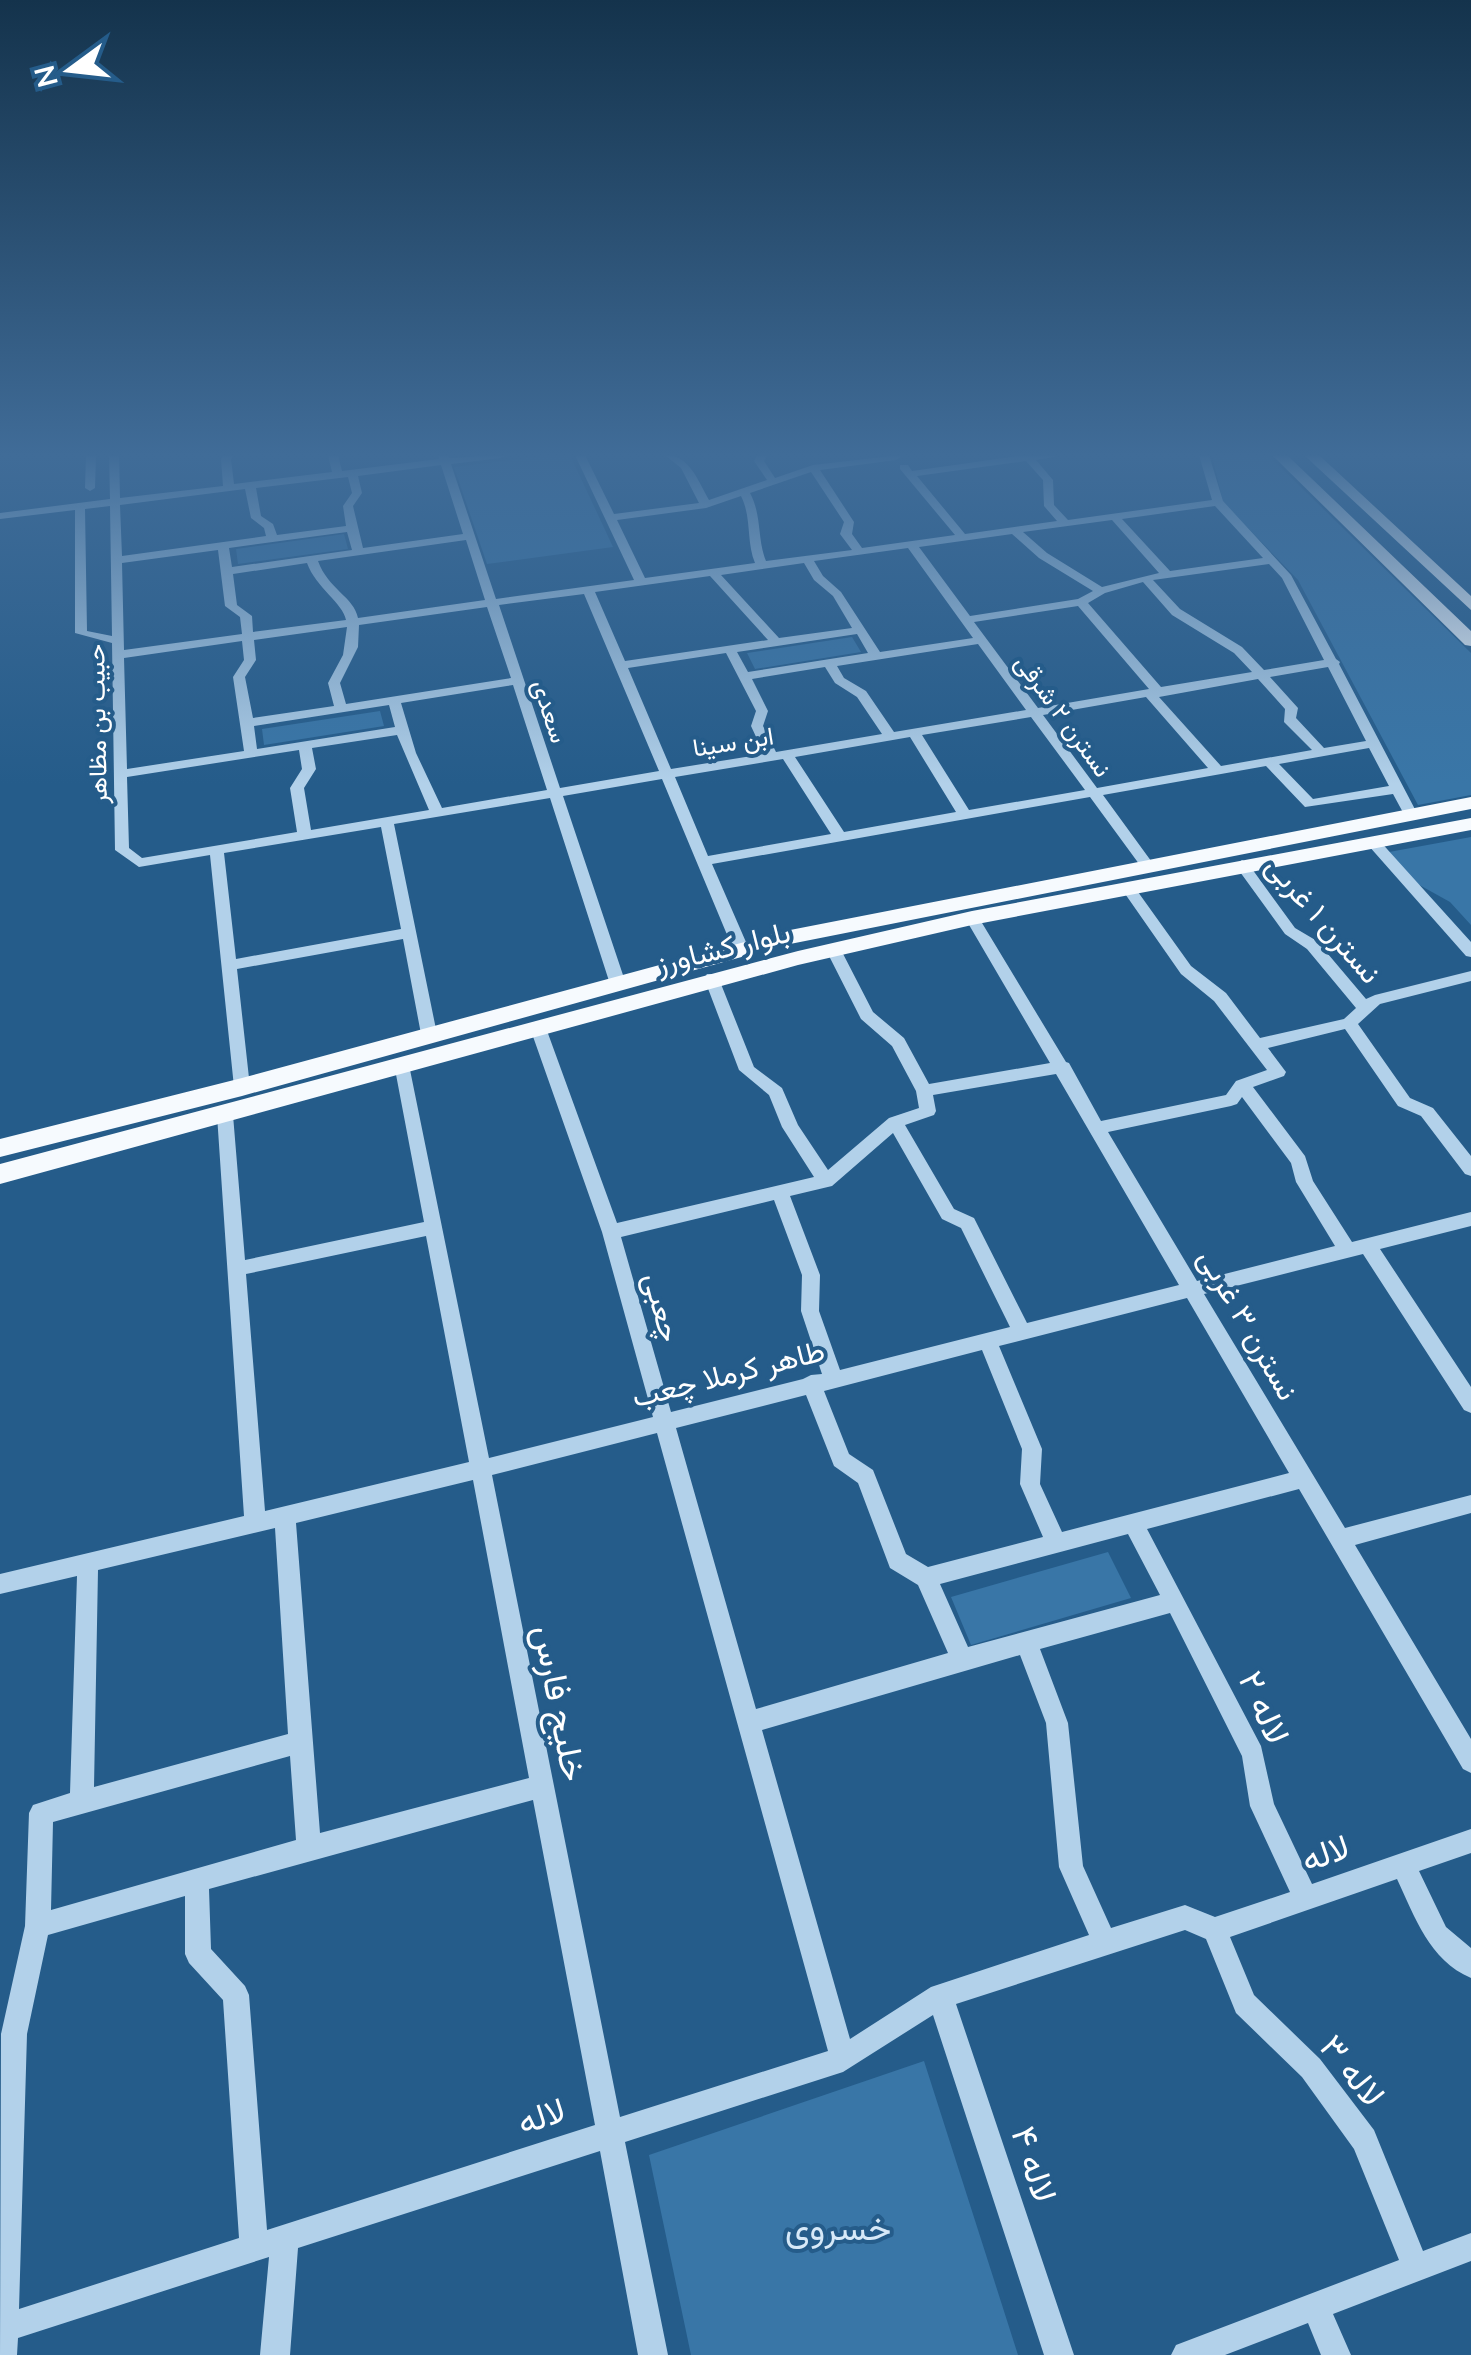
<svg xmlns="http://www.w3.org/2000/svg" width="1471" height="2355" font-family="Mulish,Vazirmatn,sans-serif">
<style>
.green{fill:#3976a7}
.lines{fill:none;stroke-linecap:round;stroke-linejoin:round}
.minor{fill:#b2d1ea;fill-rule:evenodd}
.major{fill:#f6fafe;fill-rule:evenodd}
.labels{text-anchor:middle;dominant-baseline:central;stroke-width:8;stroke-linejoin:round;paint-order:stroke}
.far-street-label{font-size:25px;fill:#fff;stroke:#255c8a}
.street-label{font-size:30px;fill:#fff;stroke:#255c8a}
.near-street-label{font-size:35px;fill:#fff;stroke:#255c8a}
.near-park-label{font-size:35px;fill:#d7e9f8;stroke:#255c8a}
</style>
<rect width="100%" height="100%" fill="#255c8a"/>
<path class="green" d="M552,455H570L613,547L487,564L454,467Z
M1212,455H1268L1471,653V795L1418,805L1298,580L1223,502Z
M344,534L348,549L238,564L236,549Z
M852,637L861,652L755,669L747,653Z
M380,711L384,726L264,745L262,729Z
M1471,837V925L1450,902L1414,882L1389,852Z
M1108,1552L1131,1598L971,1645L951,1597Z
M924,2061L1018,2355H691L649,2155Z"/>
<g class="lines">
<path class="minor" d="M86,455H96L95,488L90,491L85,488Z
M109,455H119L120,498L223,486L221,459L224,455H234L231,459L234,484L332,472L328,455H338L342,471L439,459L438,455H448L449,458L506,455L501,458L451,464L496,599L634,580L575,455H585L614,514L699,503L681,468L665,455C690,455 698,481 709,500L767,480L754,461L757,455H767L764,461L775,478L813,465L900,455L901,457L896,460L820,470L854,522L852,534L862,548L955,535L900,469V465H908L912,471L1026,455H1055L1054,457L1036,460L1053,480L1054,505L1068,520L1212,500L1199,455H1209L1223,501L1291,575L1336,659L1340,662L1339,664L1418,815L1416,818H1406L1393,794L1305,807L1266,766L1103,795L1154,865L1147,870L1142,868L1090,797L712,864L749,949L741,954L733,949L662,779L563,796L625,981L617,986L609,981L550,798L394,824L437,1034L429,1040L421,1034L403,939L237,969L250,1087L242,1093L234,1087L210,855L139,867L115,850L112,643L75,633V510L0,519V513L110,499ZM1026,461L1043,480L1044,506L1057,521L965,534L917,476ZM441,465L463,534L363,548L353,506L362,493L358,476ZM811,472L844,522L840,534L852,550L766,561C757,539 762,515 750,493ZM348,477L352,493L343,506L346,526L277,535L273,524L261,516L256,488ZM245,489L251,518L264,528L266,536L122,556L120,505ZM741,496C752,518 746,541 755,563L645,578L617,520L706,508ZM110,506L112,636L87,631L85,509ZM1215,506L1263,558L1170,571L1122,519ZM1112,520L1159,573L1102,587L1047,553L1023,532ZM347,532L352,550L232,567L229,548ZM1012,534L1039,558L1093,591L1078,599L970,616L919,547ZM466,540L485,600L358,618C354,597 328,589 318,561ZM908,548L973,638L880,652L841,592L823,576L814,561ZM218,550L225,606L240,617L242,634L124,650L122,563ZM307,563C316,588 343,603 346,620L253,632L252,616L237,605L233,574ZM804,563L814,580L833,596L852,628L779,638L721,575ZM1269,564L1282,578L1324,660L1264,670L1242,647L1180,609L1153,580ZM710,576L768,640L625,661L595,592ZM1143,582L1172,615L1234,653L1252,672L1161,687L1088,603L1105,593ZM584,594L659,771L560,788L499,605ZM1078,606L1149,689L1038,708L974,622ZM487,607L511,678L346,704L340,683L358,647L359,625ZM347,627L343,655L328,683L334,706L253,718L245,677L256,660L254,640ZM857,634L868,653L748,672L737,652ZM242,641L244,660L233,677L244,751L127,769L124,658ZM978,644L1026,710L894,732L866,691L844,678L837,666ZM726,653L756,711L751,726L764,754L671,769L628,668ZM825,667L835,683L857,697L882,734L776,752L763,726L768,711L752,679ZM1328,667L1366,741L1324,748L1296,718L1298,708L1270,677ZM1258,679L1285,709L1284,722L1312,750L1221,766L1159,697ZM513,685L547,790L442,808L416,753L401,703ZM1146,697L1208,768L1097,788L1043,715ZM389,705L395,727L257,749L254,726ZM1031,717L1085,790L969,810L922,735ZM397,735L429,810L311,830L304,788L316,769L312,748ZM910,737L956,812L844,832L795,757ZM1369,748L1389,786L1313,799L1279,764ZM299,750L302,769L290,788L297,832L142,858L129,848L127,777ZM783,759L831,834L708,856L675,777ZM381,827L401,929L236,959L224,853Z
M1373,838L1378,839L1471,942V957L1466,956L1368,845V839Z
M1242,860L1247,862L1295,928L1317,941L1366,999L1375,995L1471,971V981L1380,1004L1358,1024L1410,1098L1433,1108L1471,1156V1176L1465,1174L1421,1116L1398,1106L1345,1029L1268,1048L1286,1072L1284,1076L1253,1087L1305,1156L1313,1181L1352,1242L1471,1212V1226L1380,1249L1471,1387V1413L1464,1410L1363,1254L1204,1294L1345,1528L1471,1495V1513L1355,1545L1471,1739V1773L1463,1769L1299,1489L1147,1529L1261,1746L1274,1804L1312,1884L1471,1829V1853L1419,1871L1446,1927L1471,1948V1978C1429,1960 1415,1917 1397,1879L1230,1937L1254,1995L1320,2059L1374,2130L1423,2251L1471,2233V2261L1333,2314L1351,2355H1321L1308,2323L1225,2355H1171L1176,2345L1399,2260L1354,2149L1302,2077L1236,2013L1206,1939L1185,1930L956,2004L1074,2355H1044L933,2015L843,2072L625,2142L668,2355H638L600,2151L298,2248L290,2355H260L269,2257L18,2338L17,2355H0L1,2034L25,1926L29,1813L33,1805L70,1793L77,1576L0,1594V1574L244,1516L217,1115L219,1111H231L233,1115L245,1260L424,1222L394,1064L402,1058L408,1060L489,1458L653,1417L602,1232L530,1028L532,1024H544L546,1028L617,1223L814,1177L782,1127L769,1095L739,1070L704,978L707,974H717L754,1067L782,1088L798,1125L828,1170L889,1118L919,1108L916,1091L892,1046L861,1019L826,950L829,946H839L873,1012L904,1038L929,1084L1050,1063L965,918L972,913L979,918L1066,1062L1069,1063L1101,1121L1226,1095L1236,1081L1267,1070L1214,1001L1181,974L1121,888L1123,885H1133L1191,966L1226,993L1260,1038L1344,1019L1356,1008L1307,949L1285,934L1235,865ZM1056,1074L1179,1285L1027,1323L974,1218L954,1209L905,1125L934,1115L936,1111L933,1095ZM1242,1097L1291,1163L1296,1182L1335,1246L1197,1281L1108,1132L1231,1106L1237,1104ZM893,1133L942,1219L961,1228L1010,1327L840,1370L819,1311L820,1275L790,1196L832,1186ZM774,1200L802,1275L801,1311L822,1374L811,1375L803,1379L671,1412L621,1237ZM426,1236L469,1462L265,1511L246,1274ZM1187,1298L1289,1473L1062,1532L1040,1484L1042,1449L999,1346ZM982,1350L1022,1449L1020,1484L1043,1537L928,1567L906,1554L873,1470L849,1454L824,1391ZM806,1395L834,1466L858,1483L890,1568L918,1585L948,1653L756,1709L676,1428ZM657,1433L828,2051L620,2117L492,1475ZM473,1480L529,1778L320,1833L296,1523ZM275,1528L288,1734L94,1787L98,1570ZM1128,1534L1160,1595L968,1647L940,1584ZM1170,1613L1242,1756L1250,1806L1290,1892L1215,1917L1185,1905L1111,1928L1083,1866L1068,1723L1040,1649ZM1020,1655L1046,1723L1059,1867L1089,1935L931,1987L850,2039L762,1730ZM290,1756L296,1840L51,1910L53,1822ZM533,1800L595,2125L267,2230L249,1995L245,1986L211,1949L209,1889ZM185,1896V1954L189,1963L223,2000L239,2238L19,2309L27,2034L48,1935Z"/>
<path class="major" d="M1272,455H1287L1471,631V646L1465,645Z
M1304,455H1319L1471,596V610Z
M1471,797V809L785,945L242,1096L0,1157V1139L242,1078L785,931Z
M1471,818V830L972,925L798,965L0,1184V1164L798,951L972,911Z"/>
</g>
<linearGradient id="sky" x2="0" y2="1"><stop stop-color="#14334c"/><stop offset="0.58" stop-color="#406c98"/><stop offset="1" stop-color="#406c98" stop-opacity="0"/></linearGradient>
<rect width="1471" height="784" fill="url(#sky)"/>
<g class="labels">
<g class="far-street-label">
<text transform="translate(551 711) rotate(72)">سعدی</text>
<text transform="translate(1064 715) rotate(54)">نسترن ۲ شرقی</text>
<text transform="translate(96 724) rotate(-91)">حبیب بن مظاهر</text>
<text transform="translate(733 741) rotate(-9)">ابن سینا</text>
</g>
<g class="street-label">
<text transform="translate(1324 919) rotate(49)">نسترن ۱ غربی</text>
<text transform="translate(723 947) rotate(-14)">بلوار کشاورز</text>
<text transform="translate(663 1307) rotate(75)">چعبی</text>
<text transform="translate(1249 1324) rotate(60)">نسترن ۳ غربی</text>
<text transform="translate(728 1373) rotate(-14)">طاهر کرملا چعب</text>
</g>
<g class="near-street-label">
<text transform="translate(561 1703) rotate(79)">خلیج فارس</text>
<text transform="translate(1265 1707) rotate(66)">لاله ۲</text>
<text transform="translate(1325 1852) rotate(-19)">لاله</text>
<text transform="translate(1353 2070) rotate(51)">لاله ۳</text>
<text transform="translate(541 2115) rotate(-18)">لاله</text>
<text transform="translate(1035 2164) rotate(72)">لاله ۴</text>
</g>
<g class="near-park-label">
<text x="838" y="2227">خسروی</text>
</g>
</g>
<g transform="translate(70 70) rotate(255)" stroke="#255c8a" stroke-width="8" paint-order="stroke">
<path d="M0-8L18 38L0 25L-18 38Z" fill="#ffffff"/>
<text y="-15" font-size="28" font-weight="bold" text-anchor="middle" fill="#ffffff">N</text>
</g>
</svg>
